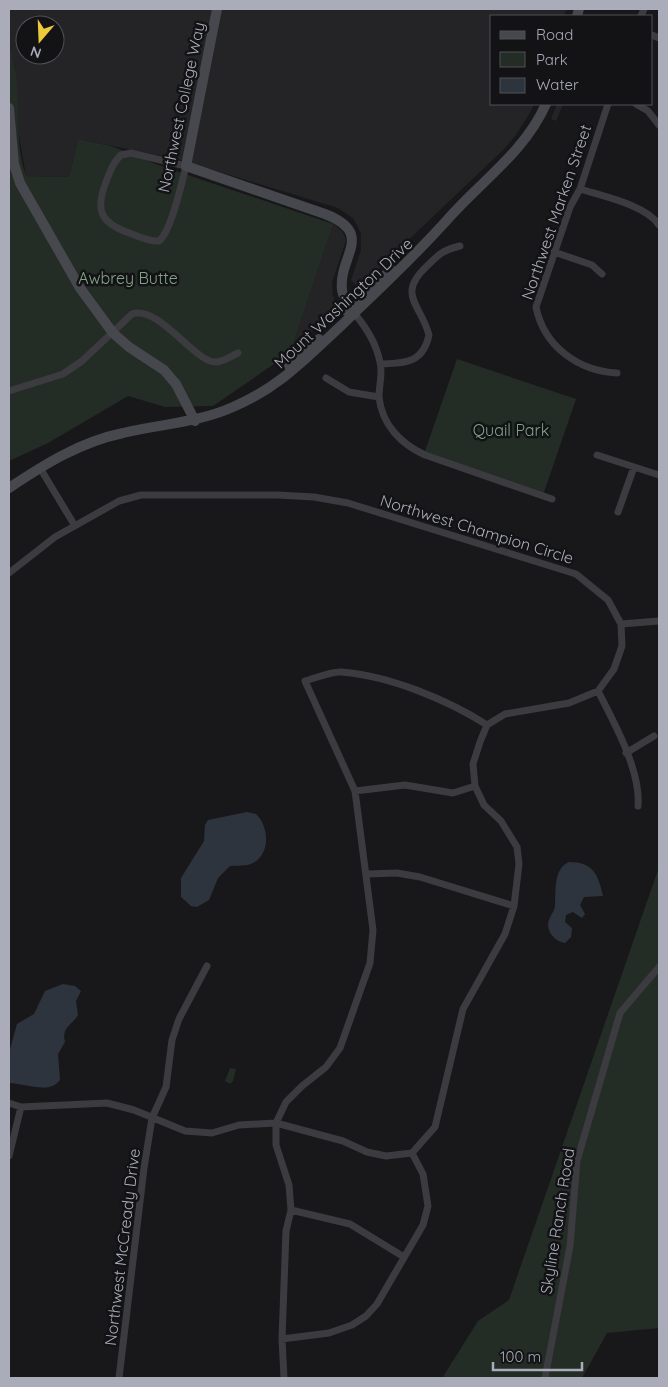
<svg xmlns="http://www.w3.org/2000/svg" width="668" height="1387" font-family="Quicksand,sans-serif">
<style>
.built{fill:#242427;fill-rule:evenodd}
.green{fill:#242c26}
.water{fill:#2e343d}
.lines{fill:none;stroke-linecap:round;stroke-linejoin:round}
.street{stroke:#3b3b40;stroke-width:7}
.secondary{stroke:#47484e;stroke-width:10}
.labels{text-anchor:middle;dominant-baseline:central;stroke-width:5;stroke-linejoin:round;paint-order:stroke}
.street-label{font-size:16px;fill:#aaadb9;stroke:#131315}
.park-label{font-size:16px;fill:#82a388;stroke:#131315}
</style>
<rect width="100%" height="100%" fill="#18181a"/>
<path class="built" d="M9,9H567L564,16H492V104H534L531,111L516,135L503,150L358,288L351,280L361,250V233L353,218L338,208L177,159L78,139L69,177L26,176L18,130L15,66L9,45ZM25,25H55V55H25Z
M557,104H563L556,121L551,119Z
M333,224L342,231L346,240L332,283L333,296L338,307L290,353Z"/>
<path class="green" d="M9,45C25,87 11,133 26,176L69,177L78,139L111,146L158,165L333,224L290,353L213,406L165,407L128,396L48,443L9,461Z
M457,359L576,399L543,495L424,454Z
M659,867V1328L607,1333L582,1378H445L444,1375L478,1321L509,1300Z
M230,1068L236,1069L233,1081L230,1084L225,1081Z"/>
<path class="water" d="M247,812L256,814C269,827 271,853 253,863C246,867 238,865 230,866L218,878L209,900L197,907L191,906L181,897V878L204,841L205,825L208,820Z
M569,862C593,862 598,874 603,896L584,897L580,905L585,914L582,918L573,912L566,915L565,922L572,928L571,937L565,943C555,942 545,930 549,920C551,914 555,911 555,905C556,891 553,869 569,862Z
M63,984L75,986L81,991L76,1001L78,1015C72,1025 61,1028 65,1042L58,1054L60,1080C49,1095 24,1083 9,1083V1053L17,1024L34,1014L45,991Z"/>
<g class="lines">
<path class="street" d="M641,16L644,9
M652,35L659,38
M608,104L580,189L570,207L536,307C544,347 579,371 617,373
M636,104L648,111L659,125
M131,153L186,166C182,182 171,232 159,241C150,242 140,237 132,234C102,224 94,212 106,182C110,172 113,162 121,155Z
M580,189C602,196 646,205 659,225
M554,252L592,265L602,274
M355,314C367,329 376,343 380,362C383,373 379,385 379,397C382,425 401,444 425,455L552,499
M381,364C406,363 423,363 429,335C421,304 396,295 427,266C439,254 443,250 460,246
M326,378L349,392L379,397
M9,391L63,374L82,361L132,314C159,304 196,365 217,362C224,361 232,356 238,353
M597,455L659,475
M40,468L75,526
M618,512L634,467
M9,573L55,537L119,501L141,495H278L314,497L348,503L576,574L608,600L621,624L622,646L614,669L598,691L569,703L505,714L487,725L480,742L473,764L475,786L484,805L501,821L517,847L519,864L514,906L505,934L463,1009L435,1127L412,1153L386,1156L367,1152L343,1141L276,1123L239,1125L212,1133L185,1131L134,1110L107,1103L21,1107L9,1103
M621,624L659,621
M598,691C614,722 641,771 638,806
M626,753L654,736
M355,791L405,785L453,793L475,786
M367,874L397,873L420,877L514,906
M9,1156L21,1107
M291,1210L350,1224L404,1257
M282,1339L329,1333L352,1325L366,1316L377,1304L423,1225L428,1206L423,1174L412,1153
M119,1378L144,1168L152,1118L166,1087L172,1040L179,1019L207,966
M284,1378L282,1339L286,1231L291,1210L289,1185L276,1145V1123L286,1102L302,1086L326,1067L340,1048L370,963L373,930L355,791L305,681C316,678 331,671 342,672C390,676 448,700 487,725
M545,1378L570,1246L577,1161L620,1013L659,967"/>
<path class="secondary" d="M217,9L186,166L325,214C376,234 338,256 342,290C343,299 350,307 355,314
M577,16L579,9
M9,108L14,164L20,183L80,288L113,333L129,347L164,370L176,384L195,421
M347,311L391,270
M289,366L319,339
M9,488C45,464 80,442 123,433C160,424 197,423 233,407C280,387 306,358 343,324C378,290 414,257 447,220C481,181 524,153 546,104"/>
</g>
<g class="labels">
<g class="street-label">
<text transform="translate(181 107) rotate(-78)">Northwest College Way</text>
<text transform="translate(556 212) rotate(-71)">Northwest Marken Street</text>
<text transform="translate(343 303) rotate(-43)">Mount Washington Drive</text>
<text transform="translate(477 529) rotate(17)">Northwest Champion Circle</text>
<text transform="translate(557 1221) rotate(-81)">Skyline Ranch Road</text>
<text transform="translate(122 1247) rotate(-83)">Northwest McCready Drive</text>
</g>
<g class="park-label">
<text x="128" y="278">Awbrey Butte</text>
<text x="511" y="430">Quail Park</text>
</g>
</g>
<rect width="668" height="1387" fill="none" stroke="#aaadb9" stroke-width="20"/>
<rect x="490" y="15" width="162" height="90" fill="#131315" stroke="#4f5157"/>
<rect x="500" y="31" width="25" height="8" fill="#47484e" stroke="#4f5157"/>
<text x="536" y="40" font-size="15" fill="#aaadb9">Road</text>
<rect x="500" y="52" width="25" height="15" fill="#242c26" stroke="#4f5157"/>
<text x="536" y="65" font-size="15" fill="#aaadb9">Park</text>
<rect x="500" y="78" width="25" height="15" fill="#2e343d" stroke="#4f5157"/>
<text x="536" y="90" font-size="15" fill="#aaadb9">Water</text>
<g transform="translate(40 40) rotate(199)"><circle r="24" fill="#131315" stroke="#4f5157"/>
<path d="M0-4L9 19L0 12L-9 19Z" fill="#edc93c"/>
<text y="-8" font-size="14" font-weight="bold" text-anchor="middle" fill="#aaadb9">N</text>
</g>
<path d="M493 1362v8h89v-8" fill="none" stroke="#aaadb9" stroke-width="2.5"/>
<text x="500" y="1362" font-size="15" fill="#aaadb9" stroke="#131315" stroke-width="4" paint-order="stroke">100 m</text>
</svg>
